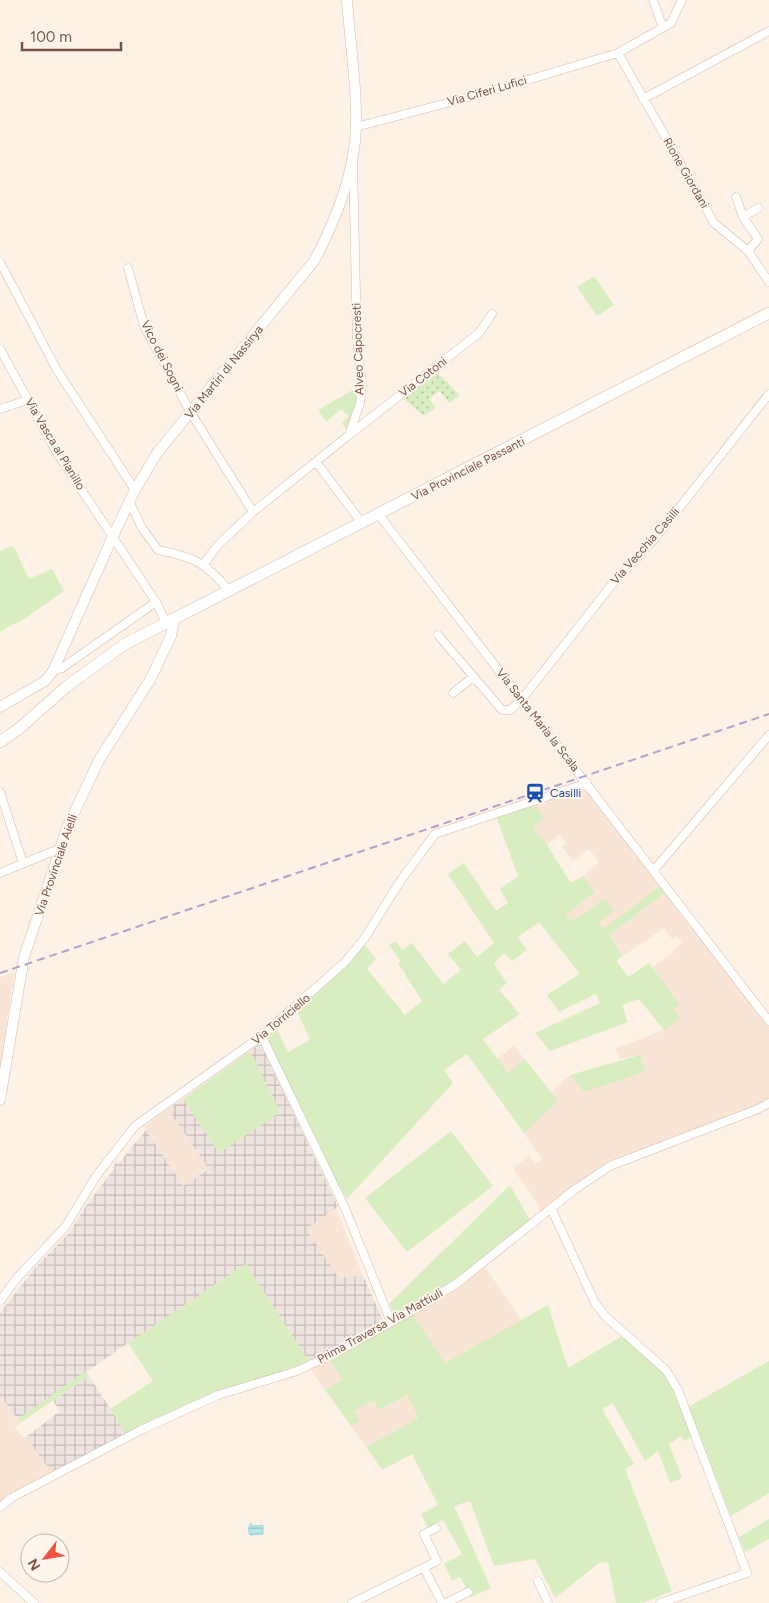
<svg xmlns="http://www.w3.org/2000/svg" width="769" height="1603" font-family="Figtree,sans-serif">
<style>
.residential{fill:#f9e5d5}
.industrial{fill:url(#industrial-grid)}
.grass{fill:#d8eec1}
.park{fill:url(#park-dots)}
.water{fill:url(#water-rules);stroke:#9cdbdd}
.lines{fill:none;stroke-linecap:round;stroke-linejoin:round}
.minor-casing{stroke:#d4b9ac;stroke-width:9}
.tertiary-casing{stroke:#d4b9ac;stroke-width:11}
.secondary-casing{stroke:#dabaab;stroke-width:12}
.minor{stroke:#fff;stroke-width:8}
.tertiary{stroke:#fff;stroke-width:10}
.secondary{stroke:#fff;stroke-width:11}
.rail{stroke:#b2a1ca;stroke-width:2;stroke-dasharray:8 5;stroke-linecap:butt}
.labels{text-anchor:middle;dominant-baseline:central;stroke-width:4;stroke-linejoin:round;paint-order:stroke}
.street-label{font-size:12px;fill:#7a5347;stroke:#fff6ed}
.transit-label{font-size:12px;fill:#164399;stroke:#fff6ed;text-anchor:start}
</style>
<defs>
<pattern id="industrial-grid" width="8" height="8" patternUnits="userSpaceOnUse" patternTransform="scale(1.25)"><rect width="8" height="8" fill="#eee4df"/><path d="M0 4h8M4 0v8" fill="none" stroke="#c6bbb7"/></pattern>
<pattern id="park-dots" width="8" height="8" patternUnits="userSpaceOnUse" patternTransform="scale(1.25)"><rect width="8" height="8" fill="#d8eec1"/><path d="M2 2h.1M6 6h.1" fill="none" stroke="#b4c39f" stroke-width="1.8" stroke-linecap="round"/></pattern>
<pattern id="water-rules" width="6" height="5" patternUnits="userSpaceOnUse" patternTransform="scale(1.25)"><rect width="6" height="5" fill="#b7e9ea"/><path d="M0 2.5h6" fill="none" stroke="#9abfbf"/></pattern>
</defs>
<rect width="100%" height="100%" fill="#fef1e5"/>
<path class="residential" d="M582,785L660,886L603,930L598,923L572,922L566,914L594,892L583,876L599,862L589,849L573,861L562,847L566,843L559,834L546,846L541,837H538L534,826L533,803Z
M665,893L769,1027V1100L735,1117L609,1161L539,1214L538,1204L513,1169L529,1155L535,1164L542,1159L524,1133L558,1101L551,1092L561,1083L570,1075L584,1091L640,1055L619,1059L616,1048L664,1030L673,1009L679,1004L653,967L673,953L672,950L682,943L677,936L672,939L664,928L623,956L609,935Z
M15,972L14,975L0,1066V977Z
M514,1046L525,1059L508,1073L497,1059Z
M168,1109L209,1169L183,1186L144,1127Z
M336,1208L363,1276L338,1277L305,1229Z
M485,1267L522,1321L445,1363L413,1315Z
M329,1358L342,1380L325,1390L310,1369Z
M407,1395L418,1418L366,1447L351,1426L360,1421L354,1411L374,1400L380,1410Z
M0,1396L20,1423L15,1427L23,1438L26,1437L52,1473L0,1504Z"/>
<path class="industrial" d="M260,1043L338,1207L306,1229L338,1277L363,1276L383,1320L309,1362L246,1264L128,1343L18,1419L0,1396V1313L34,1269L69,1233L86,1206L114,1169L115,1163H119L146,1130L183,1186L209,1169L168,1109L183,1099L219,1153L279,1110L250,1051Z
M89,1376L126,1433L52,1473L26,1437L60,1411L53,1401Z"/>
<path class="grass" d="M594,276L614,305L597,316L577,287Z
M358,387L356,403L346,429L342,423L349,416L341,409L326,422L318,410Z
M11,546L14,547L29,579L52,569L64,591L20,622L13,624L0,632V551Z
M533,803L544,819L534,826L538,837L541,836L571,883L583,876L595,892L566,914L572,922L606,898L613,911L599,923L603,929L660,886L665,893L609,935L623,956L616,961L628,977L649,963L680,1004L673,1009L680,1019L664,1030L639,999L622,1005L628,1022L550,1051L535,1033L600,1003L596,994L559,1012L547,995L580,974L539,922L518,937L527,950L512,961L504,953L494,964L507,983L499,990L520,1014L483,1039L508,1073L525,1059L558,1101L524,1133L467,1054L444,1070L453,1083L347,1199L329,1169L267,1037L277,1029L288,1052L310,1040L297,1011L330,981L364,944L376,959L367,969L405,1015L422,1001L398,963L400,961L389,945L395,941L402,950L412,943L443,984L461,970L448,954L465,941L477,957L494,943L448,874L464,863L496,911L508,903L500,889L518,876L496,816Z
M250,1051L279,1110L278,1114L219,1153L183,1099Z
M640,1055L646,1071L584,1092L570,1075Z
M451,1131L493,1186L407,1252L365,1198Z
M510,1185L530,1220C492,1252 441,1297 395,1314L389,1304Z
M246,1264L309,1362L194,1402L126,1433L110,1409L153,1381L128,1343Z
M548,1305L568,1368L622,1336L668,1378L692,1437L684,1441L681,1436L669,1444L682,1478L670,1483L658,1451L645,1461L613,1403L602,1409L634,1464L625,1469L672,1591L642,1603H616L608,1562L599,1563L555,1598L535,1559L494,1566L470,1501L454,1506L491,1588L471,1597L460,1577L452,1581L444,1564L462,1554L443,1520L428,1528L421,1514L438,1505L412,1454L382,1470L366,1447L418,1418L407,1395L379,1410L374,1400L354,1411L360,1421L351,1426L325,1390L342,1380L329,1358L413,1315L445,1363Z
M769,1361V1493L731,1516L688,1407Z
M86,1371L89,1376L20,1423L18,1419Z
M769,1519V1539L745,1552L739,1537Z"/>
<path class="park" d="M433,371L437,372L460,395L449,403L440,391L429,399L436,408L424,416L404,399L408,394L407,392Z"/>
<path class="water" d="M251,1523L252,1526L263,1525V1534L250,1535L248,1529Z"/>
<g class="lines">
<defs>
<path id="minor" d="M653,0L663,28
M618,53L714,223L748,251L769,282
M643,99L769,31
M356,127L481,94L618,53L671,23L682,0
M736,197L743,217
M748,251L758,239L743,217L758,208
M0,262L57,370L135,490
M128,268L144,326L191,413L253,512
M0,349L57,453L156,602L166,623
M0,409L28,400
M349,435L479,333L492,314
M316,462L362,523
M130,503L142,528L158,550C193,557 206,562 229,591
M379,515L769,1021
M203,565L218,545L253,512L349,435L360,403L362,385L357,339L353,163
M438,635L502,710H510L522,699L614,582L653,541L769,394
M53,671L62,668L156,602
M453,693L473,677
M0,792L23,863
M654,870L769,735
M0,873L61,848
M265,1043L345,1208L391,1322
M551,1208L595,1303L605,1316L666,1370L678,1390L747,1573L660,1603
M0,1301L17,1278L65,1227L97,1175L135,1126L259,1038L345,962L364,939L401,880L435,834L587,783
M0,1507L13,1497L141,1430L218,1395L297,1371L341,1350L417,1308L456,1284L574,1190L610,1166L758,1109L769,1103
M424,1568L442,1603
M0,1572L34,1603
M538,1581L548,1603
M352,1603L437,1561L424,1534L436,1528
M446,1603L468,1592"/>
<path id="tertiary" d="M0,707L45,681L53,671L113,536L135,490L157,453L314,261C334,224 350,184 355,142C359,99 350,44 347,0
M0,1100L24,957L67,828L99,760L150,680L171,636L173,625L171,620"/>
<path id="secondary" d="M0,742L21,727L66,687L125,644L769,313"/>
</defs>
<use href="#minor" class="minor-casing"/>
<use href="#tertiary" class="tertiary-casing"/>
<use href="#secondary" class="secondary-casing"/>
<use href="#minor" class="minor"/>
<use href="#tertiary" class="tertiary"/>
<use href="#secondary" class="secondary"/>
<path class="rail" d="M0,973L769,714"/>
</g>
<defs>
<symbol id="station-bare" viewBox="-9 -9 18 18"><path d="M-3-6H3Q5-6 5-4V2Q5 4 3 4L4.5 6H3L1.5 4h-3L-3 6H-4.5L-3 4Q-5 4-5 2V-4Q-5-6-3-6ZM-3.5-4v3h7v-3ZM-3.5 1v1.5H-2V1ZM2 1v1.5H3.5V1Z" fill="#1a4fb4" stroke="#fff6ed" stroke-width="2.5" paint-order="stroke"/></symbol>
</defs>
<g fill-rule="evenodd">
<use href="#station-bare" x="521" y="779" width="28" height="28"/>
</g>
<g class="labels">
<g class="street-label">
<text transform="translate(487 91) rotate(-16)">Via Ciferi Lufici</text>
<text transform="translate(686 173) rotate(60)">Rione Giordani</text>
<text transform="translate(358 349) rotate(-92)">Alveo Capocresti</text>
<text transform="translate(162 356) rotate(63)">Vico dei Sogni</text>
<text transform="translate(224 372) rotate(-51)">Via Martiri di Nassirya</text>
<text transform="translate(423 377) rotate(-38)">Via Cotoni</text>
<text transform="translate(55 444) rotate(59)">Via Vasca al Pianillo</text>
<text transform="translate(468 469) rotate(-27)">Via Provinciale Passanti</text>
<text transform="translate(645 546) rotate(-49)">Via Vecchia Casilli</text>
<text transform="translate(538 720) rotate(52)">Via Santa Maria la Scala</text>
<text transform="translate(56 865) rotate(-71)">Via Provinciale Aielli</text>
<text transform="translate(281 1019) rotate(-40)">Via Torriciello</text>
<text transform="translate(380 1326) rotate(-29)">Prima Traversa Via Mattiuli</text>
</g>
<g class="transit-label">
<text x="550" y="793">Casilli</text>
</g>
</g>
<g transform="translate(45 1558) rotate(239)"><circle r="24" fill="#fff6ed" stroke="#cab5ab"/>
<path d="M0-4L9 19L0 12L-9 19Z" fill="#f4513e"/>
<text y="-8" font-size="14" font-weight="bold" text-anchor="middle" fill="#7a5347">N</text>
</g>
<path d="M22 42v8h99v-8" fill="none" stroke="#7a5347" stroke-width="2.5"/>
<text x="30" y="42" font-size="15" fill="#7a5347" stroke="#fff6ed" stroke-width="4" paint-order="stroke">100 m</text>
</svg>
